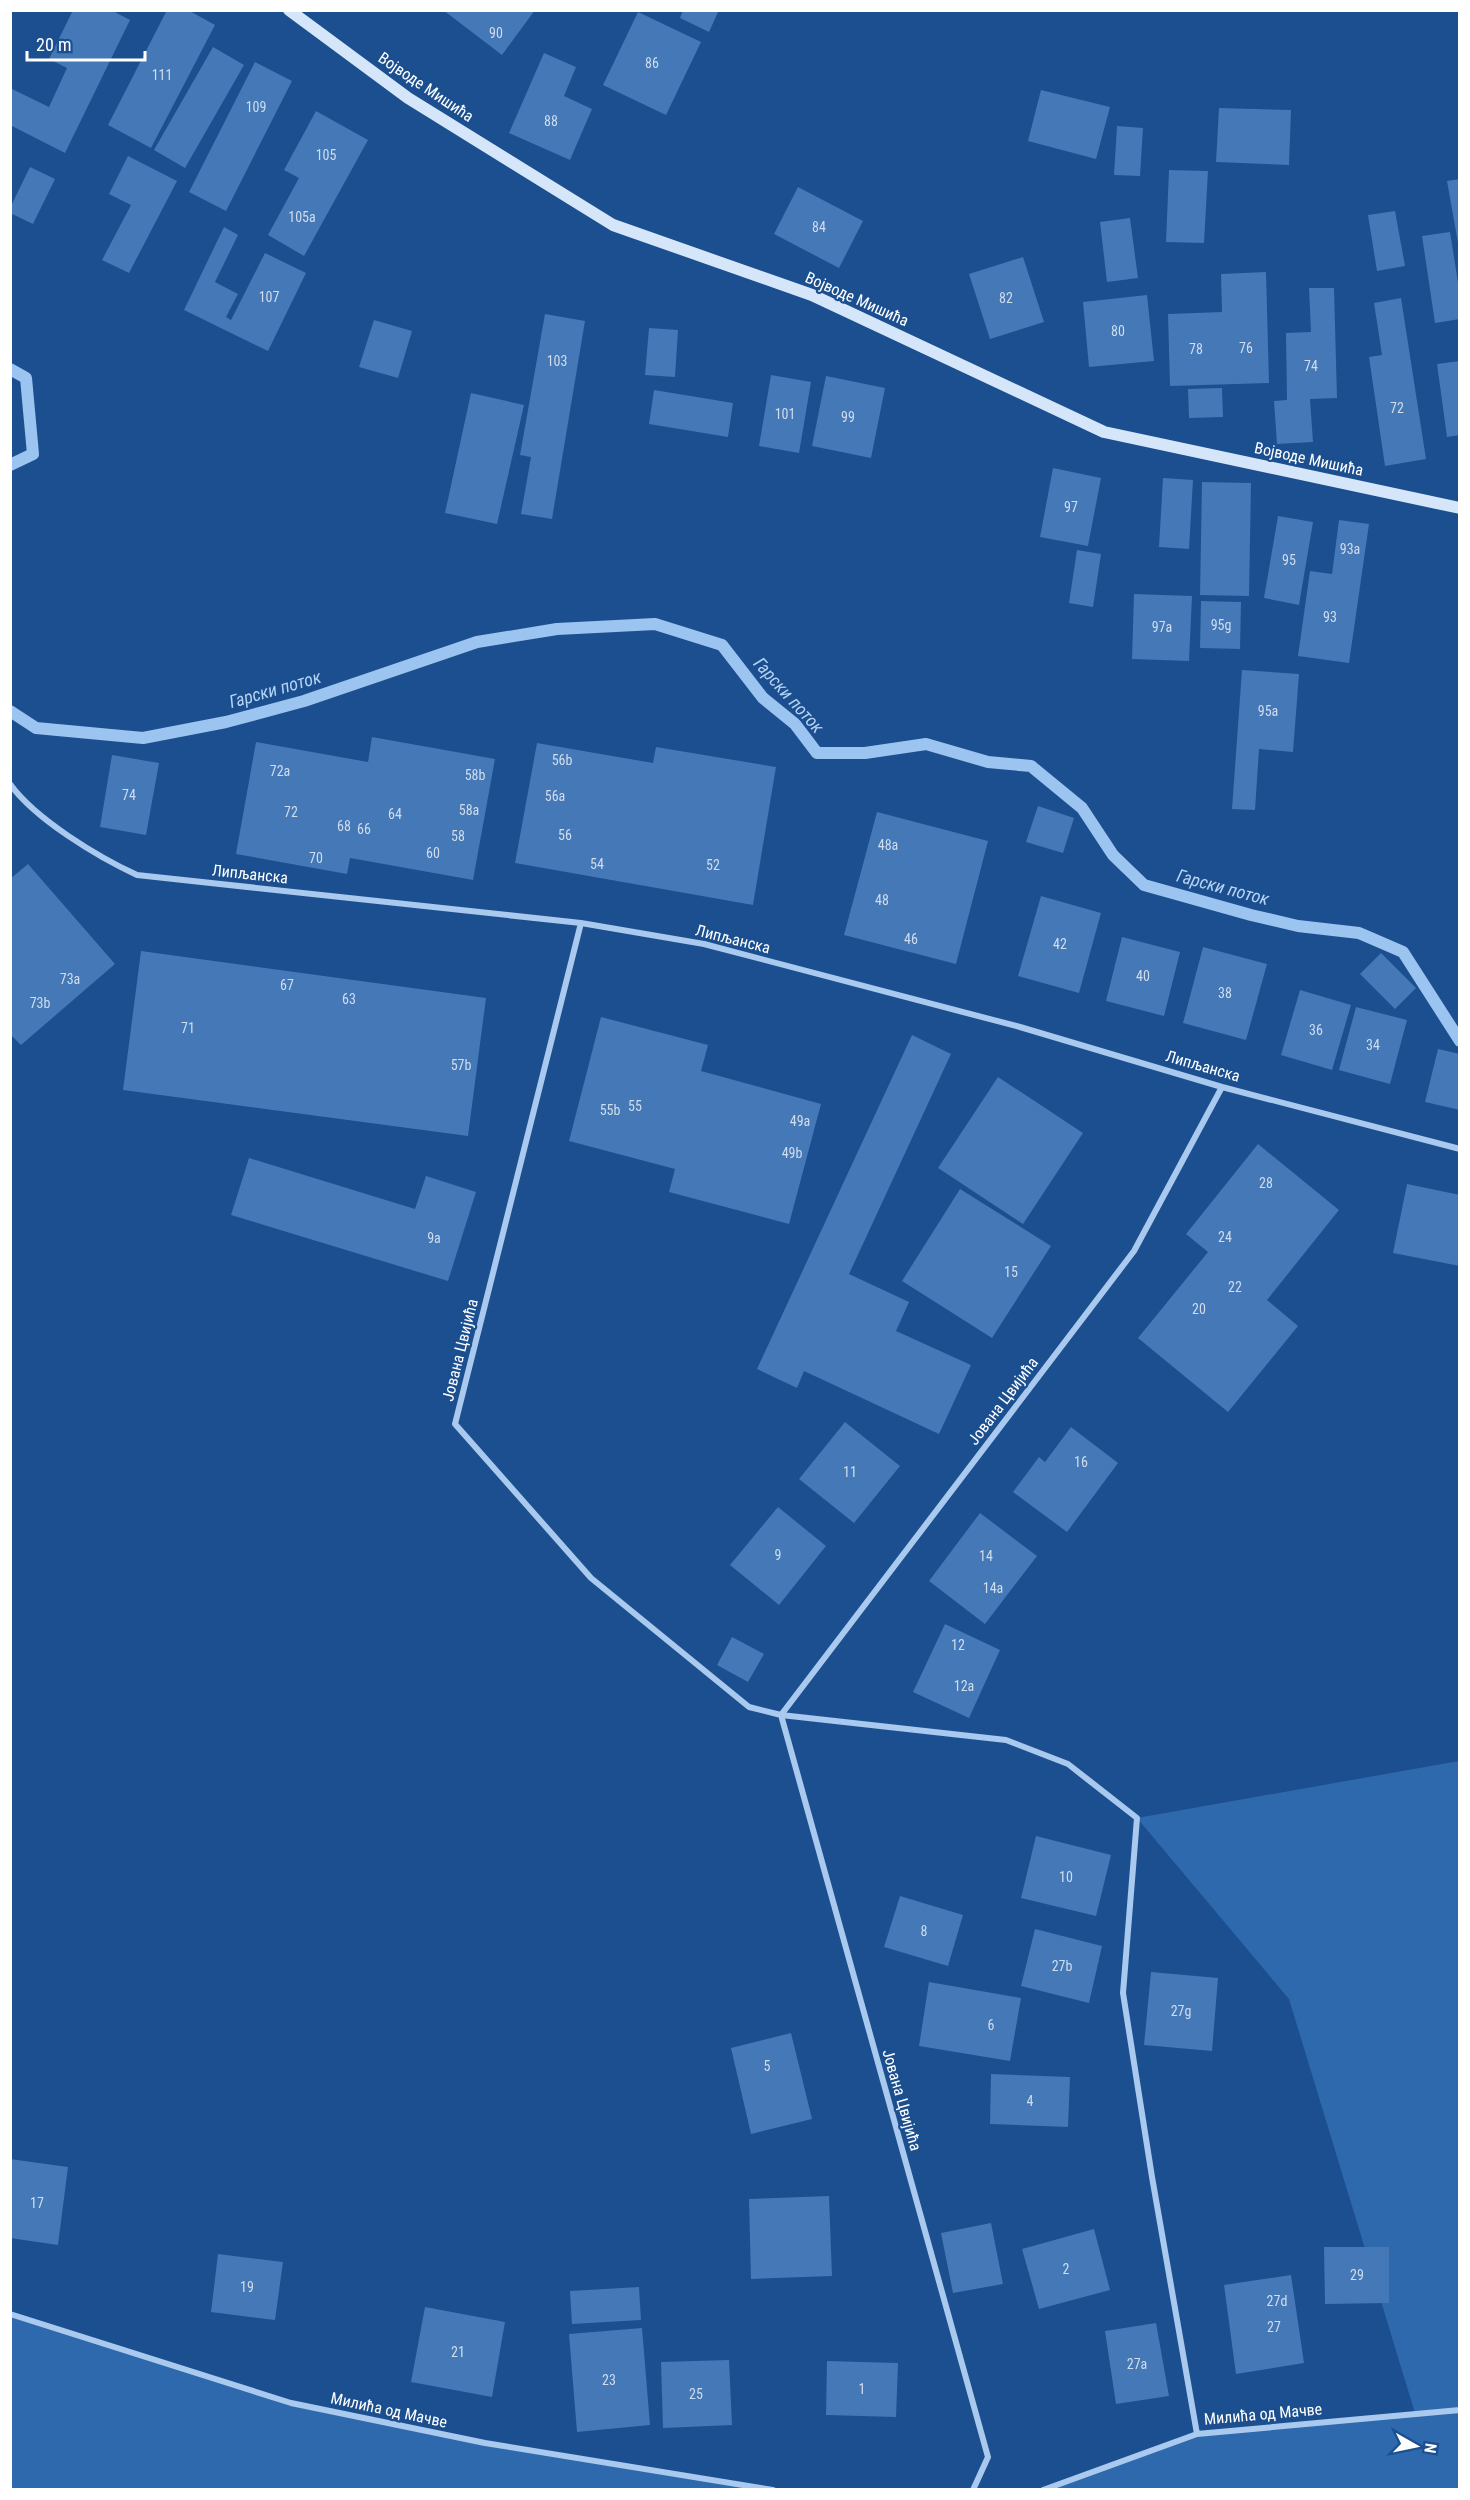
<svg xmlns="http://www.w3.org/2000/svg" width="1470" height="2500" font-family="'Roboto Condensed',sans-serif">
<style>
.green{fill:#2e69ad}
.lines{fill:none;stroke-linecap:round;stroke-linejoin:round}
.stream{stroke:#9cc4f0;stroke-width:12}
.building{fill:#4478b7}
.street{stroke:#a9c9ee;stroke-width:6}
.secondary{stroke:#d6e6fa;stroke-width:12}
.labels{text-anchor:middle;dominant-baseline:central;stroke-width:4.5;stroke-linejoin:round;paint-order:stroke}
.number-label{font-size:14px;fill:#d0dded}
.street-label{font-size:16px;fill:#fff;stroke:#1b4f8f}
.water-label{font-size:18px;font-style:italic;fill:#b5d3f5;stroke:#1b4f8f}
</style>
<rect width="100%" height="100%" fill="#1b4f8f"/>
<path class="green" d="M1459,1761V2489L1043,2490L1197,2434L1415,2413L1289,1999L1137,1818Z
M10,2314L291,2403L485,2443L773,2489H11Z"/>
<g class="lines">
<path class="stream" d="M10,369L26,378L33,454L10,465
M10,711L36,728L143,738L226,722L304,701L477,642L557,629L655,624L722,645L763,698L795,724L817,753H865L926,744L988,762L1031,766L1082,808L1113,855L1144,885L1251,915L1298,926L1359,933L1403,952L1460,1041"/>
</g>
<path class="building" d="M73,10H111L130,20L65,153L10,125V88L49,107L67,68L49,59Z
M167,10H188L215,25L151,148L108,125Z
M443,10H535L502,55Z
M683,10H719L709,32L680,18Z
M638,12L701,42L666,115L603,85Z
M213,47L244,65L185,168L154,150Z
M544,53L576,67L564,96L592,109L570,160L509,133Z
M255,62L292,81L226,211L189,192Z
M1041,90L1110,107L1096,159L1028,141Z
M1219,108L1291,110L1289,165L1216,162Z
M316,111L368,140L304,256L268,235L299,178L284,170Z
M1117,126L1143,128L1140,176L1114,175Z
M128,156L177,181L129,273L102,260L131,205L109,194Z
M30,167L55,179L33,224L10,213V208Z
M1169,170L1208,171L1204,243L1166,242Z
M1460,179V242L1458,243L1447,181Z
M798,187L863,221L839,268L774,234Z
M1395,211L1405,266L1377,271L1368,215Z
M1130,218L1138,278L1107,282L1100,222Z
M224,227L238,235L215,282L238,294L226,317L231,320L265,253L306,273L268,351L184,310Z
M1450,232L1460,295V319L1435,323L1422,236Z
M1023,257L1044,322L990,339L969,274Z
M1266,272L1269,383L1170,386L1168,314L1222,312L1221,274Z
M1309,288H1334L1337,398L1310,399L1313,442L1277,444L1274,401L1287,400L1286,333L1311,332Z
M1147,295L1154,361L1089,367L1083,302Z
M1401,298L1426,459L1385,466L1369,357L1382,355L1374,303Z
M545,314L585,321L552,519L521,514L531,457L520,455Z
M374,320L412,331L398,378L359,367Z
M649,328L678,330L675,377L645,375Z
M1460,361V435L1447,437L1437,364Z
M771,375L811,382L799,453L759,446Z
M826,376L885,388L871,458L812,446Z
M1222,388L1223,417L1189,418L1188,389Z
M654,390L733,403L728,437L649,424Z
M471,393L524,405L497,524L445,513Z
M1053,468L1101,478L1088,546L1040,537Z
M1163,478L1193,480L1189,549L1159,547Z
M1202,482L1251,483L1249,596L1200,595Z
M1278,516L1313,522L1299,605L1264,598Z
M1339,520L1369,524L1349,663L1298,656L1310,571L1332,574Z
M1077,550L1101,554L1093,607L1069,603Z
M1134,594L1192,596L1189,661L1132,659Z
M1201,601L1241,602L1240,649L1200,648Z
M1242,670L1299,674L1293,752L1259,749L1255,810L1232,809Z
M372,737L495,759L473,880L350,858L347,874L236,854L256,742L368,762Z
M537,743L653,763L656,747L776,767L753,905L515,863Z
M112,755L159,763L146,835L100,827Z
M1038,806L1074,818L1063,853L1026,842Z
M877,812L988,841L956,964L844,935Z
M28,864L115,964L21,1045L10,1034V879Z
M1041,896L1101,913L1079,993L1018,976Z
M1122,937L1180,952L1164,1016L1106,1001Z
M1203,947L1267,964L1246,1040L1183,1023Z
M141,951L486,998L468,1136L123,1090Z
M1381,953L1416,988L1395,1009L1360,974Z
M1300,990L1351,1005L1332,1070L1281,1055Z
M1356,1007L1407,1020L1390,1084L1339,1070Z
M601,1017L708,1045L701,1071L821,1104L789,1224L669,1192L675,1169L569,1141Z
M912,1035L951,1054L849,1274L909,1302L896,1331L971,1365L939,1434L804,1371L797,1388L757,1369Z
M1438,1049L1460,1054V1110L1425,1102Z
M998,1077L1083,1133L1023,1224L938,1168Z
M1258,1144L1339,1210L1267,1300L1298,1326L1228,1412L1138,1338L1208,1252L1186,1234Z
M249,1158L415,1209L426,1176L476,1192L448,1281L231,1215Z
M1407,1184L1460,1195V1266L1393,1253Z
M960,1189L1051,1246L992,1338L902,1281Z
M845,1422L900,1466L854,1523L799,1479Z
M1071,1427L1118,1463L1067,1532L1013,1492L1039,1457L1045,1462Z
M778,1507L826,1546L779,1605L730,1565Z
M980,1513L1037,1556L985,1624L929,1581Z
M945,1624L1000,1650L969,1718L913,1692Z
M732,1637L764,1654L748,1682L717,1665Z
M1036,1836L1111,1855L1096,1916L1021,1898Z
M900,1896L963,1915L948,1966L884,1947Z
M1035,1929L1102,1946L1089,2003L1021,1986Z
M1151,1972L1218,1978L1212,2051L1144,2045Z
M929,1982L1021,1998L1010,2061L919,2046Z
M791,2033L812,2119L751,2134L731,2048Z
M991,2074L1070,2077L1068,2127L990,2124Z
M10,2159L68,2167L58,2245L10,2238Z
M829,2196L832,2276L751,2279L749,2199Z
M991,2223L1003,2284L953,2293L941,2233Z
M1094,2229L1110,2290L1039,2309L1022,2249Z
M1324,2247H1389V2303L1325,2304Z
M218,2254L283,2262L275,2320L211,2312Z
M1291,2275L1304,2363L1236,2374L1224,2285Z
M639,2287L641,2320L572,2324L570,2291Z
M425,2307L505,2322L492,2397L411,2382Z
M1156,2323L1169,2396L1116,2404L1105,2331Z
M642,2328L650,2425L577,2432L569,2334Z
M729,2360L732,2425L663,2428L661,2362Z
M827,2361L898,2363L896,2417L826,2415Z"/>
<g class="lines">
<path class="street" d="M10,784C35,819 98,857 137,875L581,923L704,944L1020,1027L1222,1087L1460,1149
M581,923L455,1424L591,1578L749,1707L781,1715L1006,1740L1068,1764L1137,1818L1123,1993L1152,2177L1197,2434
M10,2314L291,2403L485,2443L773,2490
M973,2490L988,2457L781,1715L1134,1251L1222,1087
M1043,2490L1197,2434L1460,2410"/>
<path class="secondary" d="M289,10L408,98L613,225L812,295L1104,432L1460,508"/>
</g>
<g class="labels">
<g class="number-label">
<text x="496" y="33">90</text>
<text x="652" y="63">86</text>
<text x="162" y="75">111</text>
<text x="256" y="107">109</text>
<text x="551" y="121">88</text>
<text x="326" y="155">105</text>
<text x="302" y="217">105a</text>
<text x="819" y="227">84</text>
<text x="269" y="297">107</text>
<text x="1006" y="298">82</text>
<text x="1118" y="331">80</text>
<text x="1246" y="348">76</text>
<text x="1196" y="349">78</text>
<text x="557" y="361">103</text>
<text x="1311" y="366">74</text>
<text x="1397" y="408">72</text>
<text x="785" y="414">101</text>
<text x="848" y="417">99</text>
<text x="1071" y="507">97</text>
<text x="1350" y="549">93a</text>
<text x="1289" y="560">95</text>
<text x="1330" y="617">93</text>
<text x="1221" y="625">95g</text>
<text x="1162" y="627">97a</text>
<text x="1268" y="711">95a</text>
<text x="562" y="760">56b</text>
<text x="280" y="771">72a</text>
<text x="475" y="775">58b</text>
<text x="129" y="795">74</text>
<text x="555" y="796">56a</text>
<text x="469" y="810">58a</text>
<text x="291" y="812">72</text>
<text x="395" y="814">64</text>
<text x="344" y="826">68</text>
<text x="364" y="829">66</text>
<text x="565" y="835">56</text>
<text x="458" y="836">58</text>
<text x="888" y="845">48a</text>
<text x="433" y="853">60</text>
<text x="316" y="858">70</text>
<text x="597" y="864">54</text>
<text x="713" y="865">52</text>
<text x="882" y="900">48</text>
<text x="911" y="939">46</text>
<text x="1060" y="944">42</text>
<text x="1143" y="976">40</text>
<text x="70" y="979">73a</text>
<text x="287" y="985">67</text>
<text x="1225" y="993">38</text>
<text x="349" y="999">63</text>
<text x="40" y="1003">73b</text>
<text x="188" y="1028">71</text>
<text x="1316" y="1030">36</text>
<text x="1373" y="1045">34</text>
<text x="461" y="1065">57b</text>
<text x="635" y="1106">55</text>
<text x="610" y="1110">55b</text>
<text x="800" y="1121">49a</text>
<text x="792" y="1153">49b</text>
<text x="1266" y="1183">28</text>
<text x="1225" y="1237">24</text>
<text x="434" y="1238">9a</text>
<text x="1011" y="1272">15</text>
<text x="1235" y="1287">22</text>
<text x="1199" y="1309">20</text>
<text x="1081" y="1462">16</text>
<text x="850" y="1472">11</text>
<text x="778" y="1555">9</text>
<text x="986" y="1556">14</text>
<text x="993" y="1588">14a</text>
<text x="958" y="1645">12</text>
<text x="964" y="1686">12a</text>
<text x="1066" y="1877">10</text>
<text x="924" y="1931">8</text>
<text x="1062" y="1966">27b</text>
<text x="1181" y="2011">27g</text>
<text x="991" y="2025">6</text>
<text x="767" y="2066">5</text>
<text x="1030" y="2101">4</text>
<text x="37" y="2203">17</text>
<text x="1066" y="2269">2</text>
<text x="1357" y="2275">29</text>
<text x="247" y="2287">19</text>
<text x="1277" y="2301">27d</text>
<text x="1274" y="2327">27</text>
<text x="458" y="2352">21</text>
<text x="1137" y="2364">27a</text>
<text x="609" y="2380">23</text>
<text x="862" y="2389">1</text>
<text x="696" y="2394">25</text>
</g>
<g class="street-label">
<text transform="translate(426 87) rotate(34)">Војводе Мишића</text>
<text transform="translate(857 299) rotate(24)">Војводе Мишића</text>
<text transform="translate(1309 459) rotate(12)">Војводе Мишића</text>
<text transform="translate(250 874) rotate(6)">Липљанска</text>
<text transform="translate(733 939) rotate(14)">Липљанска</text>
<text transform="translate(1203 1066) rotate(16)">Липљанска</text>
<text transform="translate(460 1350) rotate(-76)">Јована Цвијића</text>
<text transform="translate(1003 1401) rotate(-53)">Јована Цвијића</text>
<text transform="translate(902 2100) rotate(74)">Јована Цвијића</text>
<text transform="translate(389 2410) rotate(12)">Милића од Мачве</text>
<text transform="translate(1263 2414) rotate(-5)">Милића од Мачве</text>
</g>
<g class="water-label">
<text transform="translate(275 689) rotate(-16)">Гарски поток</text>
<text transform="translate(789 695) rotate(48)">Гарски поток</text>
<text transform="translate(1223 887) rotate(15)">Гарски поток</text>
</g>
</g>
<rect width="1470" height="2500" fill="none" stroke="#ffffff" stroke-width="24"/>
<g transform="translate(1416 2446) rotate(99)" stroke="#1b4f8f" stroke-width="4.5" paint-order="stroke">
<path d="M0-4.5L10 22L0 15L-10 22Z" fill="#ffffff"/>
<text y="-9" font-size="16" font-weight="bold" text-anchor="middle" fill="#ffffff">N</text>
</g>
<path d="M27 51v9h118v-9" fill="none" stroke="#ffffff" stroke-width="3"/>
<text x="36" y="51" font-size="18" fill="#ffffff" stroke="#1b4f8f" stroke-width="4.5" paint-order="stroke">20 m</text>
</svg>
